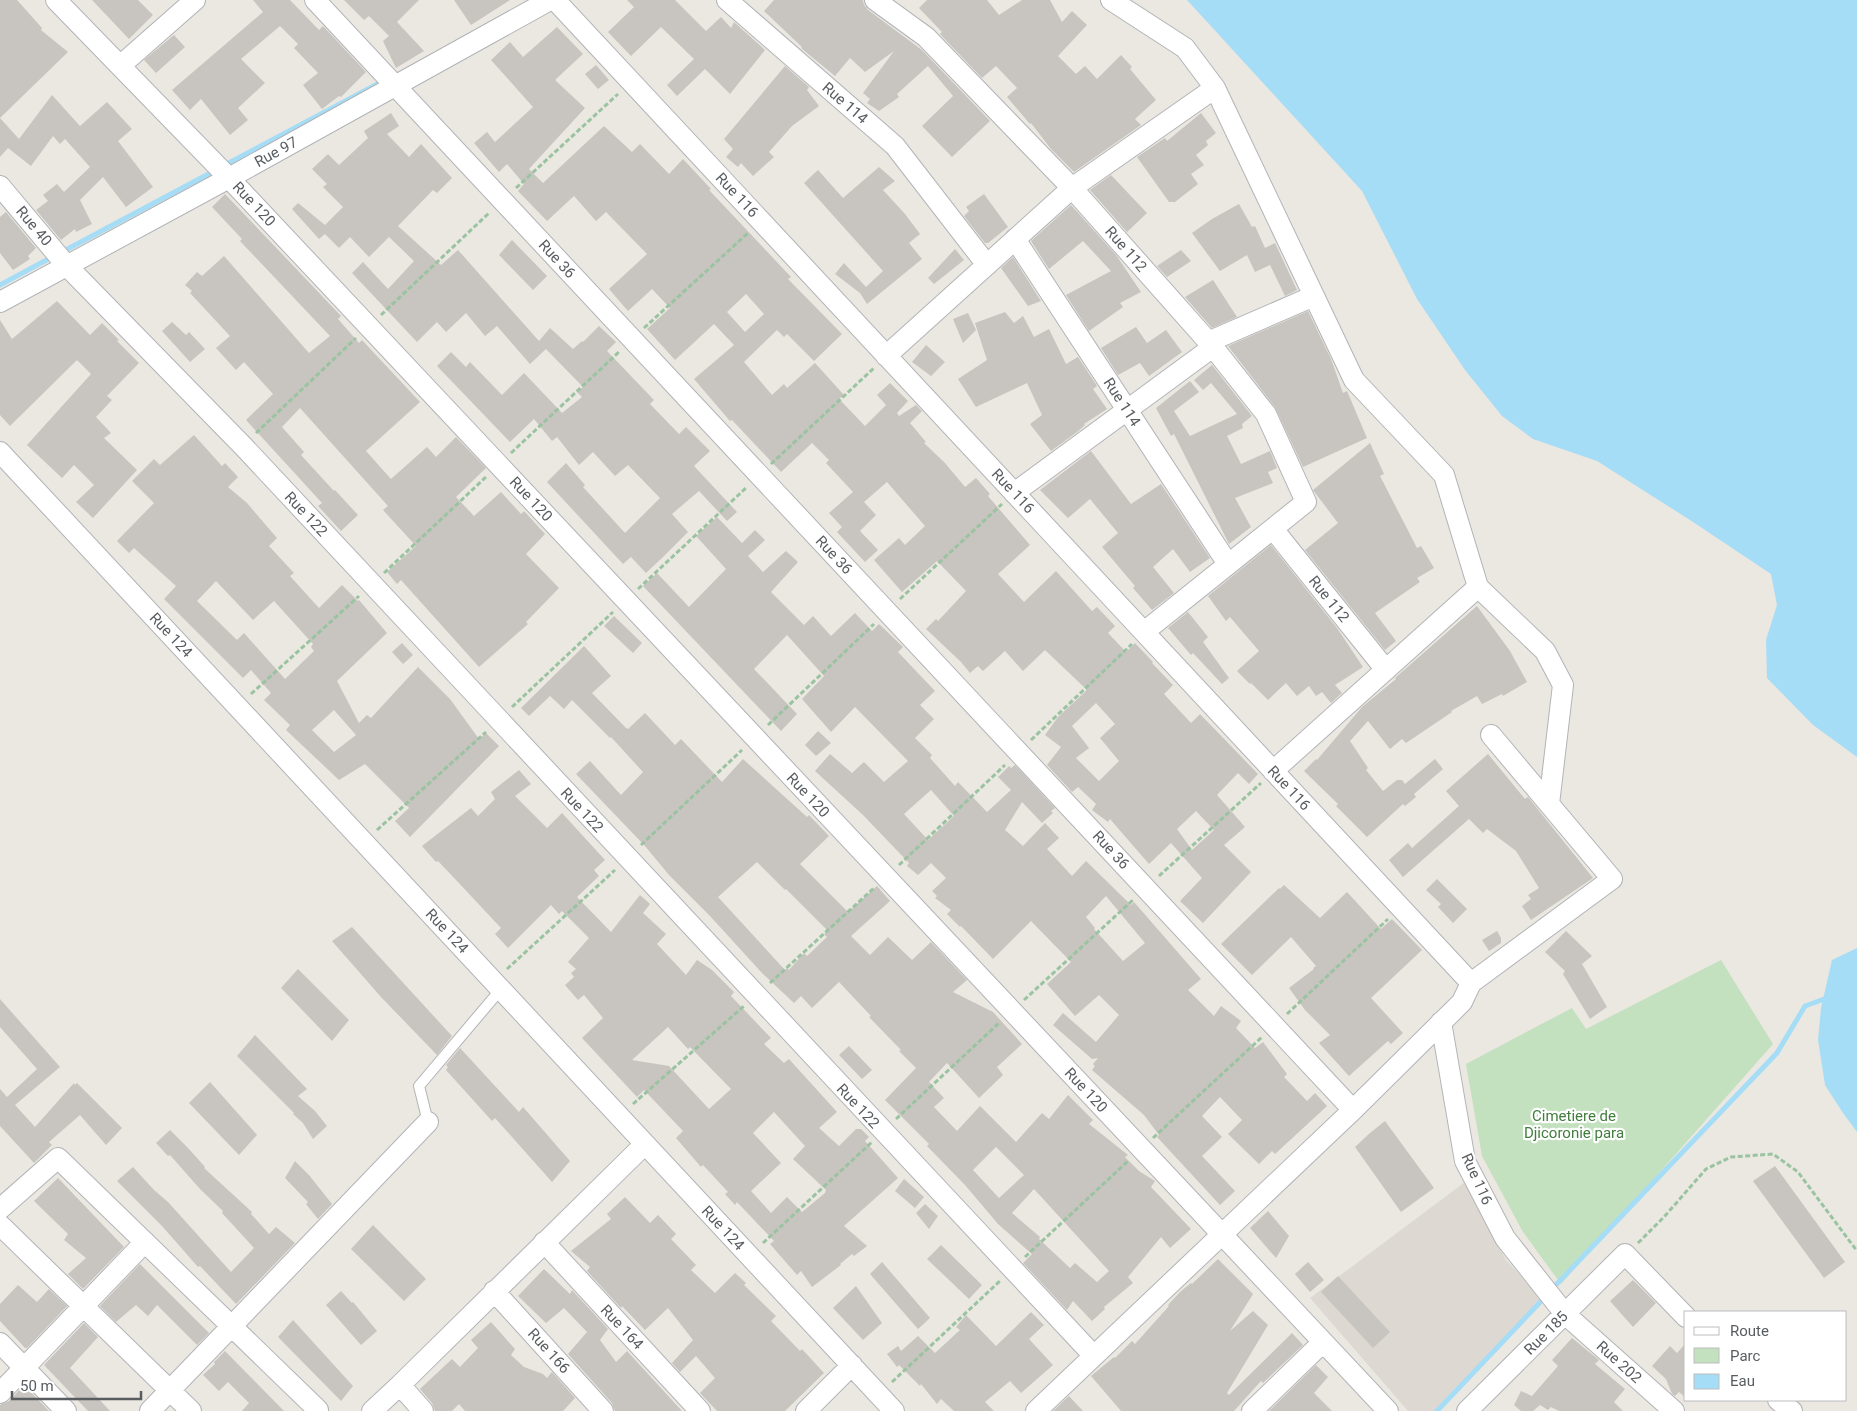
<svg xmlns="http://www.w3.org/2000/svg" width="1857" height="1411" font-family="Roboto,sans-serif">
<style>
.education{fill:#ddd9d2}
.green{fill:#c3e0bf}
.water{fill:#a5ddf6}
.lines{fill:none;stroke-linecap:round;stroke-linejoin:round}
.stream{stroke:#a5ddf6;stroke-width:5}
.building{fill:#c8c4bf;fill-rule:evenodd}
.service-casing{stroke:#b1b4b7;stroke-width:12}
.minor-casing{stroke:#b1b4b7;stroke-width:22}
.path{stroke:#9ac3a1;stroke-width:3;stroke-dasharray:5 2.5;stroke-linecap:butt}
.service{stroke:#fff;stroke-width:10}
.minor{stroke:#fff;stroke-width:20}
.labels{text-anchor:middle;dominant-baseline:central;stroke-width:4.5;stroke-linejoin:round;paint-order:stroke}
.street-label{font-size:15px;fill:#595d60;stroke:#fff}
.park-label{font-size:15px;fill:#417d3c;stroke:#fff}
</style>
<rect width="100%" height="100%" fill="#ebe7e1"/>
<path class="education" d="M1465,1182L1506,1260L1542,1299L1434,1411H1408L1310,1298Z"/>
<path class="green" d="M1721,960L1773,1044L1561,1284L1523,1232L1482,1156L1466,1064L1572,1008L1586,1029Z"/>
<path class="water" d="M1187,0H1857V757L1813,725L1767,678L1766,640L1777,605L1771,574L1690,520L1597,461L1533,439L1502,416L1465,370L1417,299L1362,191Z
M1857,948V1132L1843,1113L1825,1085L1818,1040L1821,1008L1832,960Z"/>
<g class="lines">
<path class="stream" d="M223,166L383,81
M62,252L216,170
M0,285L52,257
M1552,1289L1777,1053L1805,1006L1827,998
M1437,1411L1545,1297"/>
</g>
<path class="building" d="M0,0H17L42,28L41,30L68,52L0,118L19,139L52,95L80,126L107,102L132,129L118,141L153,187L126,207L103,177L80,200L92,224L76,232L75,229L61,240L36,210L48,201L43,195L57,184L64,192L90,167L65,139L60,144L53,136L31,166L8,148L0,157Z
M92,0H138L153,15L129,39Z
M253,0H290L319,30L323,26L366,72L341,97L339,96L322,109L303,85L318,73L294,48L298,44L280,26L241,59L265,83L238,108L248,120L230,135L201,99L190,110L172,90L263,12Z
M344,0H419L397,22L424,51L396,68L383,41L389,36L369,16L364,20Z
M454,0H510L471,25Z
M627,0H675L706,31L721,17L731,28L734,22L765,50L730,94L705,69L677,96L667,85L694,59L661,27L631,56L608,32L634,7Z
M774,0H863L864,5L868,10L922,50L990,121L952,157L922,126L953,96L928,66L897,94L899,97L879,111L867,103L870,99L863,93L894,51L865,72L850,58L835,76L801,48L802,47L764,11Z
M927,0H987L999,15L1022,0H1050L1062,22L1072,11L1087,25L1058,56L1076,74L1085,66L1097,79L1121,55L1132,67L1130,69L1156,100L1135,119L1141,125L1074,172L1051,149L1031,123L1030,124L1007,97L1017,88L996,66L982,78L940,34L942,32L919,8Z
M557,27L583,54L555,80L585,108L529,169L543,183L604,126L632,152L640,144L669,174L683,159L711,189L709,190L791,277L788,279L842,334L814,361L787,334L784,337L777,330L744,362L772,395L784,384L787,388L815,363L844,395L839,399L865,426L886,405L877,395L890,383L908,401L897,413L899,416L916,405L922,411L910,423L926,442L924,443L945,463L965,487L976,478L990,494L988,496L1030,545L998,574L1024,602L1056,571L1092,611L1097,607L1115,626L1108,633L1126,652L1135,643L1153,662L1152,663L1173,685L1164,694L1191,723L1200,714L1258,774L1249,784L1238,773L1217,795L1245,827L1224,845L1251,872L1203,923L1180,901L1202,878L1171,843L1149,864L1110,819L1108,822L1092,810L1096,804L1078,787L1072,792L1047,765L1061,747L1045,735L1058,717L1086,691V689L1045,650L1023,671L1005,651L983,671L978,666L970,673L961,662L926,629L936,619L938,621L966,591L937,561L902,592L874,560L899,538L905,545L925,526L887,482L864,502L876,515L860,531L878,550L865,562L837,532L842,527L829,513L853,492L826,463L829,460L812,443L781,472L732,420L730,421L694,379L734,345L714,324L675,360L647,329L670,308L652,289L628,311L609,289L647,254L606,212L596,221L574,196L547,221L518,191L524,184L507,164L499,172L474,143L487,132L495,142L533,107L491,60L510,42L523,57ZM746,294L764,314L745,332L727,312ZM1096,703L1115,724L1100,738L1119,761L1099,781L1076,758L1089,748L1072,726ZM1196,811L1214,830L1192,850L1177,829Z
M174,35L185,47L156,73L144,60Z
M596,65L609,80L598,89L585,74Z
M785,66L809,87L807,90L819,106L792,126L769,152L774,157L753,176L741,163L738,167L726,157L733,149L724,139Z
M391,113L399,126L387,134L409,157L421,144L452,178L437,193L433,190L398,226L441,265L458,250L539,341L550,328L573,349L582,341L583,342L599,326L616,342L607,351L654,400L650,404L679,434L686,427L710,451L694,466L737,512L727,521L699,491L672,514L688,532L663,557L646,573L631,557L623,564L547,482L566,463L585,485L583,487L625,533L660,498L628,465L615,476L593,452L579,465L557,437L552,441L534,419L510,442L437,366L451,352L466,367L470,362L502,395L524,373L562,413L582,397L577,392L583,387L546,349L530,364L497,326L485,336L466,313L446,332L437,322L417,342L352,273L363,262L388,289L414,261L389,237L369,257L350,237L339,248L325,234L319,239L292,209L298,203L325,225L343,207L323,187L327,184L312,169L328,154L339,165L368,138L364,131Z
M1201,113L1216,133L1206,141L1208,145L1196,155L1204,165L1191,174L1198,184L1175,202H1169L1137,157L1165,138L1167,141Z
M879,167L895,181L883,190L905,214L920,234L909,243L922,259L867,304L860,293L835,274L844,263L866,287L883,271L804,183L818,170L843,198Z
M1111,175L1147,213L1127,232L1090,190Z
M225,194L341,316L338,319L359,343L362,340L420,402L366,451L391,479L427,447L436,457L456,437L486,468L456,497L474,516L501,492L521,514L524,511L545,534L526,554L559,588L526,622L528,624L479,667L401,580L397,584L387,572L416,546L383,510L388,506L300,408L282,427L304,452L301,455L334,491L335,490L358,515L341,531L318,506L322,503L246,420L273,394L244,362L236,370L216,348L230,336L190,293L192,291L185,285L197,272L202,276L224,256L309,353L330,336L240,241L242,239L212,207Z
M984,194L1008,227L988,243H985L964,216L969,211L966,207Z
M1239,204L1252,227L1255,226L1265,248L1275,243L1297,290L1285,296L1270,265L1255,272L1247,255L1220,271L1192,233L1212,219Z
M1071,205L1116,255L1141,292L1120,303L1123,307L1089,331L1066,295L1111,271L1083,241L1049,269L1031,241Z
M6,212L36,248L28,256L30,259L13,270L0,253V217Z
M512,240L547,276L533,290L499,255Z
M955,249L964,260L934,284L928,278Z
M1181,250L1191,261L1167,277L1157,266Z
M1013,257L1041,301L1028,306L1001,268Z
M1213,280L1237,317L1212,328L1185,297Z
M57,301L90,335L102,323L119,340L117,341L139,363L107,396L112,400L96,417L111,433L104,438L137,470L93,518L76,502L94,485L74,465L62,478L27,445L91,374L77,360L10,426L0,415V320L12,339Z
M1308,311L1331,359L1343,393L1347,391L1367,438L1303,467L1275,407L1228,346Z
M1005,312L1014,323L1023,316L1034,337L1049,329L1066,364L1078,357L1097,386L1093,389L1107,409L1084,424L1085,425L1077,432L1051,451L1030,424L1042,415L1027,383L976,407L958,379L987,360L975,323Z
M968,313L976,330L963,343L953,319Z
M172,322L186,335L189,332L205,349L190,362L162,331Z
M1136,327L1147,343L1166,330L1182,352L1149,376L1140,363L1118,375L1101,348Z
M926,345L945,362L931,376L912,362Z
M1212,365L1252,416L1242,424L1243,428L1227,436L1241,464L1270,451L1277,468L1268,472L1273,483L1235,498L1251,527L1229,544L1174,434L1171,436L1156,408L1190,381L1199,392L1174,411L1190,436L1237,414L1211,383L1203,390L1194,380Z
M194,435L222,466L225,463L238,477L228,487L247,503L277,538L269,546L294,573L290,576L319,608L342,585L358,601L359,600L387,633L337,681L359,723L367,715L371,718L418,667L450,699L479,739L486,733L499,746L410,837L395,821L409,808L365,764L339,780L286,730L290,725L264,700L271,693L251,670L243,678L164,599L176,586L134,548L129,553L117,541L154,503L132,481L154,459L160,465ZM216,581L253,620L274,601L313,644L311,647L314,651L285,679L244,633L237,640L197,601ZM334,710L356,735L334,752L312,730Z
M1370,443L1384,474L1380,476L1417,548L1421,546L1434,568L1417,578L1420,582L1375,613L1396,641L1385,650L1305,550L1338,523L1313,490Z
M1091,451L1131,504L1161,484L1210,558L1190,572L1173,549L1153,567L1174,593L1152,610L1133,588L1135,586L1102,547L1118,533L1090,499L1068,518L1040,490Z
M717,517L742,543L755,530L765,540L748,556L763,572L786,551L798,562L771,592L804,625L813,616L831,636L855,613L872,631L879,624L903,647L898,652L935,691L920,705L934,719L915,738L932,755L930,758L955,786L958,782L987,812L1011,790L998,777L1009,766L1011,768L1015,765L1055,808L1051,811L1053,813L1042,823L1022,802L1005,830L1023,846L1045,823L1059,838L1047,849L1072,876L1086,861L1131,905L1134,902L1201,979L1188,990L1214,1016L1221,1006L1241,1021L1236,1028L1255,1048L1263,1042L1287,1074L1284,1077L1307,1101L1315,1093L1327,1106L1275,1154L1272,1151L1259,1164L1228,1134L1242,1120L1220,1097L1202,1116L1222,1137L1202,1156L1235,1191L1220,1205L1157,1137L1159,1135L1144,1115L1092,1070L1095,1066L1093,1064L1098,1058L1092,1059L1053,1025L1063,1013L1096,1042L1119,1015L1099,995L1075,1016L1047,984L1071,962L1031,921L993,959L961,926L960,927L947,914L951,910L935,898L937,896L932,891L946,878L931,863L918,875L907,866L909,863L863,815L815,771L830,754L852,773L864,762L884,782L908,761L855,707L831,732L802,699L824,676L787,635L754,669L797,714L781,731L643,586L657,573L689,607L726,569L696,536ZM931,790L954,816L928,840L904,814ZM1106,896L1145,943L1123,961L1094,929L1095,928L1086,917Z
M1271,545L1337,628L1363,667L1335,685L1342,693L1331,703L1322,692L1316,696L1309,686L1297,696L1286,683L1268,700L1251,683L1250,684L1237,671L1259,651L1230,617L1226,621L1208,596Z
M1477,606L1510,651L1527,682L1503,696L1502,694L1482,704L1477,696L1451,711L1452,712L1406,743L1402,739L1390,749L1368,721L1350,741L1368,768L1366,770L1383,791L1397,780H1402L1405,784L1435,759L1443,769L1414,794L1416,797L1405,806L1403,804L1367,837L1336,806L1338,804L1304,771L1316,759L1317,760L1362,707L1396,679L1395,678Z
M1188,612L1208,637L1203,642L1229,678L1222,684L1193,653L1191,655L1168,628Z
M614,616L642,643L633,653L604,626Z
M402,643L413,655L403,664L392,652Z
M584,646L611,676L592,693L626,728L628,729L645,713L675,745L681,739L722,782L743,759L807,817L809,815L829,836L800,864L848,912L877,886L890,901L851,936L870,955L888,937L912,960L931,942L967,980L953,992L993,1012L1022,1044L997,1067L1003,1075L979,1098L947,1063L929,1082L944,1098L934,1107L957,1131L980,1106L1016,1142L1042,1113L1049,1119L1068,1095L1093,1120L1089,1124L1128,1155L1125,1157L1139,1171L1155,1181L1151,1187L1191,1229L1170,1248L1161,1237L1128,1277L1133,1283L1104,1307L1105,1309L1092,1321L1073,1301L1067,1310L1023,1263L1032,1254L998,1224L965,1185L927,1146L929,1144L885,1100L916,1068L899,1051L901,1050L869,1017L871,1016L839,982L812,1008L801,996L794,1003L762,973L710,916L669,875L645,846L576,774L590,761L621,795L643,772L611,737L610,738L572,700L564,709L550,696L529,716L521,708ZM757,862L785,890L786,889L828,931L824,934L827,937L807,956L804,953L789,970L787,968L785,970L718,897ZM996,1147L1024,1175L999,1198L973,1170ZM1034,1189L1109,1271L1097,1282L1075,1263L1070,1268L1039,1239L1040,1237L1012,1213Z
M818,731L831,743L816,756L805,745Z
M1488,754L1525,799L1528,797L1593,878L1531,920L1522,906L1531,899L1528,895L1539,888L1516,851L1487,829L1483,833L1469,819L1403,877L1389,860L1408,843L1412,848L1459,806L1446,791Z
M519,770L531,784L515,796L547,828L562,813L605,860L594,870L599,876L577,897L611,932L640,895L650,904L643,913L666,934L657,944L686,975L697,960L712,970L734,992L731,996L771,1038L764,1044L784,1063L789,1059L837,1112L819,1128L839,1146L856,1129H861L869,1137L865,1141L898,1178L844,1226L867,1246L854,1256L852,1254L840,1264L841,1265L812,1287L801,1271L797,1275L770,1244L774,1241L737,1202L735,1205L725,1194L728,1192L703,1165L701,1167L676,1138L683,1131L644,1090L637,1097L582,1038L603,1018L584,995L578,1000L565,985L574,977L571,973L576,969L568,962L589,938L562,911L559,914L551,905L508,948L495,934L501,928L457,881L438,861L436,862L422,846L471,808L478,816L495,799L491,792ZM668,1027L688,1049L690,1047L731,1089L709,1109L669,1066L632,1060ZM774,1112L805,1146L793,1159L826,1190L825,1193L802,1212L787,1197L771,1213L751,1191L781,1163L753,1133Z
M1437,879L1467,909L1453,923L1438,907L1441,904L1426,890Z
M1284,885L1320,918L1347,892L1381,929L1392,919L1422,950L1371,998L1403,1033L1391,1044L1388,1041L1349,1076L1319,1043L1330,1035L1305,1010L1289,988L1314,969L1313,968L1316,966L1291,937L1252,975L1221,944L1279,888L1280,889Z
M352,927L452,1036L437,1055L381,997L332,941Z
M1497,931L1501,938V943L1489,951L1482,940Z
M1566,931L1592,956L1582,964L1607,1007L1590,1019L1563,974L1565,971L1545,952Z
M298,969L349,1020L332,1041L281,988Z
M0,999L60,1067L15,1105L35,1127L74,1083L75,1085L77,1083L122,1128L106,1145L80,1115L49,1142L52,1145L34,1163L0,1126V1089L7,1097L37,1069L0,1027Z
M255,1035L307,1089L298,1096L315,1111L327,1126L313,1139L303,1123L293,1114L294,1113L237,1056Z
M849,1046L872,1070L862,1079L839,1055Z
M460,1048L519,1112L523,1107L570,1161L552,1182L495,1118L492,1121L446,1070L448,1067L446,1065Z
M210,1082L257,1135L239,1155L189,1103Z
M1385,1121L1434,1188L1401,1212L1355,1147L1370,1133Z
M170,1130L189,1149L205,1167L204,1168L252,1212L251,1214L269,1234L276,1227L295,1243L236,1304L200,1266L198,1267L162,1226L117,1181L133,1167L154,1190L168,1202L231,1272L254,1248L222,1213L223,1211L200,1189L170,1155L168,1156L156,1143Z
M295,1161L309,1175L332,1204L318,1219L306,1204L308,1202L285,1178Z
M1775,1166L1845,1262L1824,1278L1753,1181Z
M58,1178L124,1247L83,1289L68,1274L86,1258L64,1240L68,1234L34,1201Z
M904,1179L924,1197L915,1208L895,1191Z
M625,1197L650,1223L658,1215L676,1234L671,1239L696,1265L691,1270L715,1293L735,1273L746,1283L744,1285L776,1316L771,1321L800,1351L802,1349L824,1373L785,1411H717L700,1393L715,1378L696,1356L680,1372L672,1363L693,1340L668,1308L645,1330L622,1306L621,1308L587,1271L590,1267L571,1251L611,1219L607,1214Z
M925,1204L938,1216L929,1229L916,1213Z
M1268,1211L1289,1236L1276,1258L1250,1228Z
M373,1225L426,1279L404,1301L351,1249Z
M941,1245L982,1285L969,1299L927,1259Z
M1218,1259L1253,1294L1230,1331L1253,1311L1268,1325L1227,1393L1229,1395L1292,1333L1303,1345L1263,1383L1261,1381L1234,1411H1121L1091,1376L1114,1357L1115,1358L1132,1341L1135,1344L1169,1306L1168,1305L1180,1292L1191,1283L1192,1284Z
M882,1262L930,1318L918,1329L870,1274Z
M1308,1262L1324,1280L1310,1292L1295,1274Z
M140,1264L209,1333L197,1345L157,1305L148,1316L136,1305L116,1322L100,1306Z
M544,1269L570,1294L572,1290L608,1329L600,1340L616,1362L627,1351L682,1411H615L612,1403L568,1354L587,1332L564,1308L546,1323L518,1296Z
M1338,1276L1390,1332L1373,1348L1321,1292Z
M1633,1280L1656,1303L1633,1327L1610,1301Z
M18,1285L37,1302L49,1289L67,1306L27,1348H25L0,1321V1304Z
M856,1286L882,1323L863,1340L833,1308Z
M341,1291L352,1303L353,1302L377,1331L361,1345L326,1305Z
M1031,1312L1044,1325L1029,1339L1053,1365L1021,1393L1010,1381L985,1402L994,1411H954L941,1399L937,1404L921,1384L920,1386L899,1365L897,1367L887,1354L898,1346L901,1351L918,1336L935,1353L960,1330L956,1327L966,1315L996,1346Z
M293,1320L353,1386L341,1401L278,1337Z
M491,1322L515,1349L511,1355L524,1367L543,1374L547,1378L552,1372L575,1398L563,1411H465L459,1404L452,1411H435L432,1403L420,1389L452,1359L460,1367L478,1348L471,1340Z
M84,1323L98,1337L70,1368L110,1411H88L44,1365Z
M1572,1338L1599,1360L1595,1364L1625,1389L1614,1402L1623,1411H1559L1551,1407L1548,1410L1540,1405L1533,1411H1521L1514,1405L1521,1391L1532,1396L1558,1366L1552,1360Z
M1686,1343V1398L1679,1392L1675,1396L1672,1394L1666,1379L1652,1366L1670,1346L1677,1353Z
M225,1351L284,1411H242L249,1403L228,1382L219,1391L203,1375L215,1364L214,1362Z
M1316,1365L1328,1377L1314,1393L1332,1411H1269Z
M24,1385L48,1410L49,1411H0V1405L9,1401Z
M1069,1396L1083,1411H1053Z"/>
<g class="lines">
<defs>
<path id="service" d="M428,1122L419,1086L501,989"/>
<path id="minor" d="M56,0L229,178L1388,1411
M315,0L1353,1110
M555,0L1471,983
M727,0L895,146L987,265
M875,0L926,37L1072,188L1213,347L1266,414L1306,502L1144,632
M1111,0L1185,48L1215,88L1354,380L1444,475L1478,587L1545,651L1563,685L1549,804
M120,66L195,0
M0,186L67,266L243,446L1094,1356
M1015,239L1228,564
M0,302L229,178L550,0
M1208,342L1314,296
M886,356L1072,188L1215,88
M0,452L894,1411
M1014,493L1213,347
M1273,529L1386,670
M1273,771L1478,587
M1441,1022L1465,1161L1505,1238L1565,1314L1674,1411
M0,1209L58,1158L318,1410L317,1411
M0,1225L191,1411
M544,1242L700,1411
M494,1291L603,1411
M0,1343L66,1411
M400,1385L423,1411
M0,1393L145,1242
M1778,1400L1792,1411
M150,1411L428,1122
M372,1411L400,1385L645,1144
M806,1411L852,1365
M1036,1411L1353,1110L1462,1002L1471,983L1612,879L1491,735
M1252,1411L1323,1342
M1467,1411L1625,1254L1686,1317"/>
</defs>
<use href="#service" class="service-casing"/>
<use href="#minor" class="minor-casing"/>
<path class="path" d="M516,188L618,94
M381,315L489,213
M644,328L748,233
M256,433L356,338
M511,453L620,351
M771,464L874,368
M384,573L487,476
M638,589L747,487
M900,599L1002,504
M251,694L359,596
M512,707L613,612
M768,725L874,624
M1031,740L1132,644
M377,830L486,732
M641,845L742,750
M899,865L1005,765
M1159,876L1261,783
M507,969L615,870
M770,983L874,888
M1024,1000L1134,899
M1287,1014L1388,919
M633,1104L744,1006
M896,1119L999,1023
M1153,1138L1262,1037
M763,1243L872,1142
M1638,1243L1664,1217L1706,1169L1731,1157L1773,1154L1798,1172L1857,1251
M1025,1257L1128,1161
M892,1382L1001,1280"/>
<use href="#service" class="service"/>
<use href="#minor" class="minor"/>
</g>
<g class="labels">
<g class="street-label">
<text transform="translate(845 103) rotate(41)">Rue 114</text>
<text transform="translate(276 152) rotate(-29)">Rue 97</text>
<text transform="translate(737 195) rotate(47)">Rue 116</text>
<text transform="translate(254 204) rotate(47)">Rue 120</text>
<text transform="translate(34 226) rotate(50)">Rue 40</text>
<text transform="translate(1126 249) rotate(49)">Rue 112</text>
<text transform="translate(557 259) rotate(47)">Rue 36</text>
<text transform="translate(1122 402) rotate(57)">Rue 114</text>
<text transform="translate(1013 491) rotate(47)">Rue 116</text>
<text transform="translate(531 499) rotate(47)">Rue 120</text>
<text transform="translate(306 514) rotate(47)">Rue 122</text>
<text transform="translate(834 555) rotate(47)">Rue 36</text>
<text transform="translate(1329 599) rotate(51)">Rue 112</text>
<text transform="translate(171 635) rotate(47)">Rue 124</text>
<text transform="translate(1289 788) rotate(47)">Rue 116</text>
<text transform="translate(808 795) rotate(47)">Rue 120</text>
<text transform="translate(582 810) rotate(47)">Rue 122</text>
<text transform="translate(1111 850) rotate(47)">Rue 36</text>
<text transform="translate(447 931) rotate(47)">Rue 124</text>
<text transform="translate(1086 1090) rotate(47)">Rue 120</text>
<text transform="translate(858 1106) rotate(47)">Rue 122</text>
<text transform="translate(1477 1179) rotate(66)">Rue 116</text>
<text transform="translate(723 1228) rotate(47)">Rue 124</text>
<text transform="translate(622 1327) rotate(47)">Rue 164</text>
<text transform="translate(1546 1333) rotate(-45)">Rue 185</text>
<text transform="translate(549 1351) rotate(48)">Rue 166</text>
<text transform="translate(1619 1362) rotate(42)">Rue 202</text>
</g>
<g class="park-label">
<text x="1574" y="1116">Cimetiere de<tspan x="1574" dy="17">Djicoronie para</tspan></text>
</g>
</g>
<rect x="1684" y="1311" width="162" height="90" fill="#ffffff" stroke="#bdbebf"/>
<rect x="1694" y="1327" width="25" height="8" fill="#ffffff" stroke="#bdbebf"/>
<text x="1730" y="1336" font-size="15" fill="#595d60">Route</text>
<rect x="1694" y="1348" width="25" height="15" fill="#c3e0bf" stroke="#bdbebf"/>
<text x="1730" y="1361" font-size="15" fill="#595d60">Parc</text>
<rect x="1694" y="1374" width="25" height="15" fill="#a5ddf6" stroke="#bdbebf"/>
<text x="1730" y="1386" font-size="15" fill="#595d60">Eau</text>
<path d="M12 1391v8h129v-8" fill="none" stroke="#595d60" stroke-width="2.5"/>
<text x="20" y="1391" font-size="15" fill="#595d60" stroke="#ffffff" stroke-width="4" paint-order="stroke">50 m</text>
</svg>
